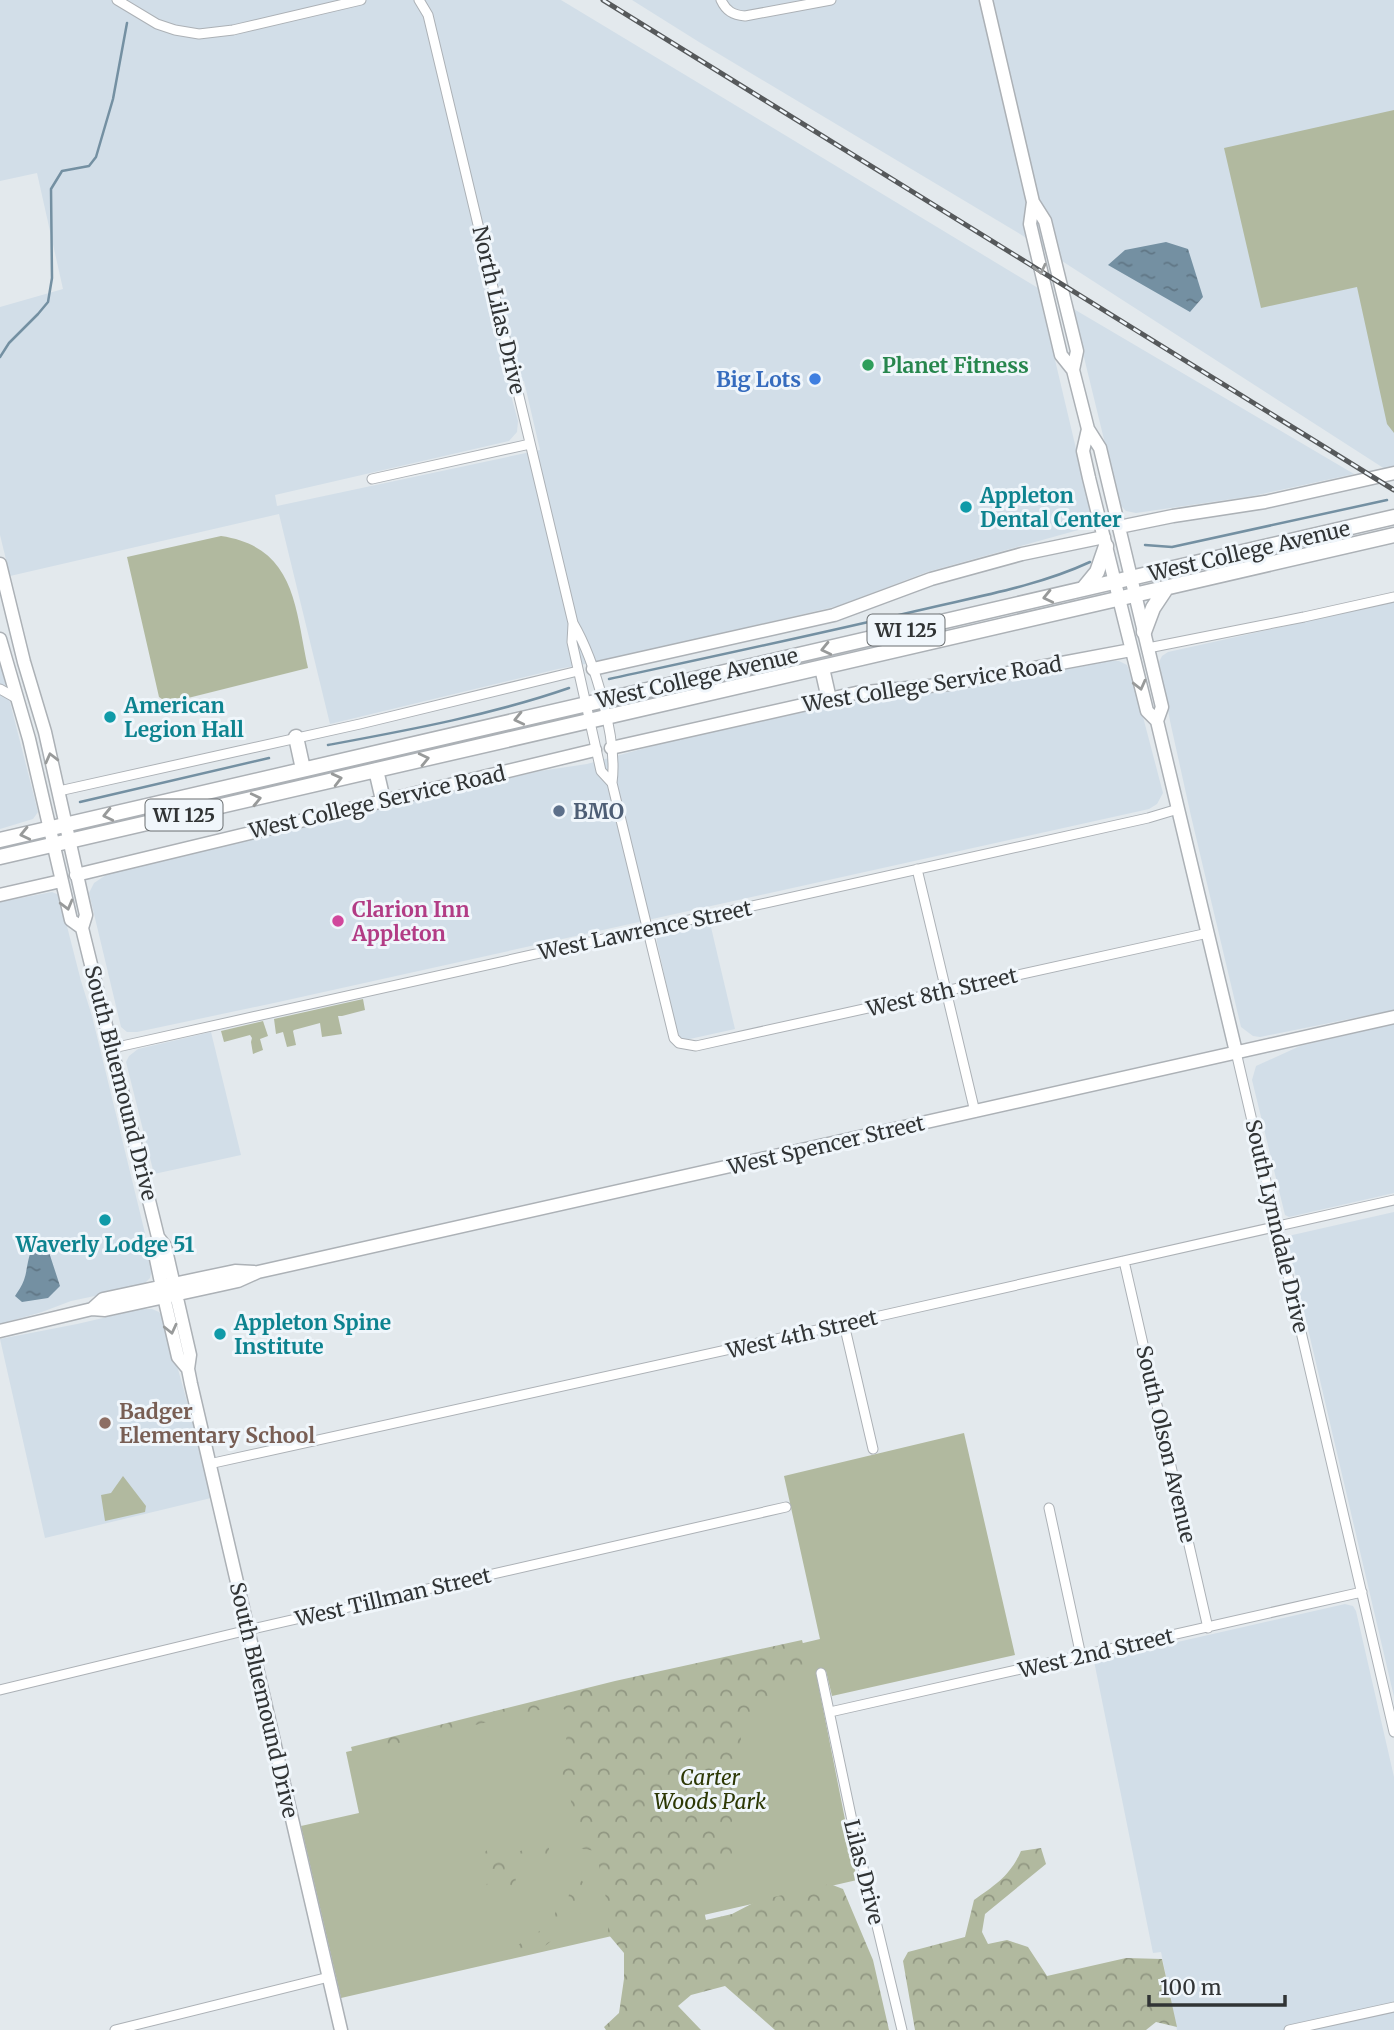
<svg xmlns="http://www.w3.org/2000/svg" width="1394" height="2030" font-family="Merriweather,serif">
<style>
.built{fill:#d2dee8;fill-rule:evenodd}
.green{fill:#b1b99f}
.forest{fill:url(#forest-crowns)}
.water{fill:url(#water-ripples)}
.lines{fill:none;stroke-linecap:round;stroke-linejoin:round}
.stream{stroke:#7490a2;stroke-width:2.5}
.street-casing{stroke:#acb1b6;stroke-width:11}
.secondary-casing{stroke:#acb1b6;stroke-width:15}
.primary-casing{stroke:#acb1b6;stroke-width:17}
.street{stroke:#fff;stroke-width:9}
.secondary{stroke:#fff;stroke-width:12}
.primary{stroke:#fff;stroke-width:14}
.rail-casing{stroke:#56595b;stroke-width:5}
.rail{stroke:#f0f6fb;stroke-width:2.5;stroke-dasharray:8;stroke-linecap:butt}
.oneway{stroke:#989a9a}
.leisure-dot{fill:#2e9e5b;stroke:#f0f6fb;stroke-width:2.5}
.shop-dot{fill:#3f7fe0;stroke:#f0f6fb;stroke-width:2.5}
.culture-dot{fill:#0f9aa8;stroke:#f0f6fb;stroke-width:2.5}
.service-dot{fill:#5c6f8a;stroke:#f0f6fb;stroke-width:2.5}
.hotel-dot{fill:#d1479c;stroke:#f0f6fb;stroke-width:2.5}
.education-dot{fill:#8d6e63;stroke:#f0f6fb;stroke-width:2.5}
.labels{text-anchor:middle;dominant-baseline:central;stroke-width:6;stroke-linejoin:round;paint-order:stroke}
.shield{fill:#f0f6fb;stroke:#6a6e70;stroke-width:2}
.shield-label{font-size:19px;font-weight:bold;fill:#313435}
.street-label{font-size:21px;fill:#313435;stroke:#f0f6fb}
.leisure-label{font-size:21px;font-weight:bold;fill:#27864d;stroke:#f0f6fb;text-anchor:start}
.shop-label{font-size:21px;font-weight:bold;fill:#366cbe;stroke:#f0f6fb;text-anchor:end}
.culture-label{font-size:21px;font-weight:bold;fill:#0d838f;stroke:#f0f6fb;text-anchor:start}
.service-label{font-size:21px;font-weight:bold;fill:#4e5e75;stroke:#f0f6fb;text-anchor:start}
.hotel-label{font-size:21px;font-weight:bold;fill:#b23c85;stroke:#f0f6fb;text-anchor:start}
.education-label{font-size:21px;font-weight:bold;fill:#785e54;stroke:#f0f6fb;text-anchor:start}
.park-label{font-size:21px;font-style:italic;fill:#2d3805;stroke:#f0f6fb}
</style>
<defs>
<pattern id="forest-crowns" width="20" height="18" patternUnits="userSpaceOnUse" patternTransform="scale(1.75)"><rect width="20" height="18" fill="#b1b99f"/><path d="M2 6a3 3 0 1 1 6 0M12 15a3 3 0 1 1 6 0" fill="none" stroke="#919782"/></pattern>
<pattern id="water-ripples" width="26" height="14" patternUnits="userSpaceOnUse" patternTransform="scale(1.75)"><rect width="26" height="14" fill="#7490a2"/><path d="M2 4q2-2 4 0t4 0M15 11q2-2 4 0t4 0" fill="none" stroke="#607685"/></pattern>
</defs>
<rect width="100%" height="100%" fill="#e3e9ed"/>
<path class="built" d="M0,0H561L1038,288L1091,512L1089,522L1082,529L927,572L838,606L607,660L558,669L330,724L279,514L10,576L0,535V307L63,289L37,173L0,181ZM524,381L540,450L277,506L275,495L509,441L517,432L518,421L508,384Z
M632,0H1394V467L1385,469L1020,234L699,42Z
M1072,308L1354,474L1253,496L1136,513L1126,511L1121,506L1118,497Z
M1394,602V1010L1260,1037L1253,1036L1241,1027L1191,816L1170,721L1159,662L1162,656L1168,652Z
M1109,661H1119L1127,665L1137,694L1163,793L1157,804L1149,809L274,1003L137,1032H127L121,1027L89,893L94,883L106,875L134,865L266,836L540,771L587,764L671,741L840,704L1044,674Z
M0,663L38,812L33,819L0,829Z
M52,892L59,895L81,981L92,1016L153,1266L150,1278L142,1286L71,1301L42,1312L0,1324V902Z
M710,923L735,1029L685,1040L680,1038L677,1032L657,942V935Z
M1394,1024V1193L1289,1217L1285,1215L1252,1080L1256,1066L1300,1046Z
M211,1032L241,1155L154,1174L126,1062L129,1056L138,1049Z
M1394,1212V1697L1287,1239L1288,1236Z
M142,1309H152L159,1312L164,1319L198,1441L211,1498L45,1538L0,1339L77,1324Z
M1345,1604L1353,1606L1356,1611L1394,1777V2030H1177L1161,1952L1153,1953L1094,1661Z"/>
<path class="green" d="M1394,110V433L1387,424L1357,287L1261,308L1224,148Z
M221,536C296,547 295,608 308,668L168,703L159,697L127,557Z
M363,999L365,1010L342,1016H338L342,1034L322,1037L320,1023L294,1030L293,1031L296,1045L287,1047L283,1032L276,1034L274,1019Z
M263,1021L268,1036L260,1039L263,1050L253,1054L251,1042L252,1038L250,1035L224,1042L221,1031Z
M964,1433L1015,1655L832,1696L826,1671L816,1673L857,1880L341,1998L301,1826L359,1813L346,1752L820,1639L784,1476Z
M123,1476L146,1506L145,1512L105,1521L101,1495L111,1493Z"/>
<path class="forest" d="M802,1640L809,1667L772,1694L741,1727V1745L733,1795L731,1846L734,1865L720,1872L700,1878L701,1897L706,1920L732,1914L757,1901L830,1884L843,1889L873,1960L889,2030H775L725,1986L691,1995L678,2006L701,2030H606L604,2027L619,2013L624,1979V1953L608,1934V1908L596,1851L576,1848L565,1850L563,1842L580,1837L578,1820L572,1810L570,1794L560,1768L571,1716L560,1705L353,1754L351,1747L615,1681Z
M537,1842L543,1843L549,1848V1855H542L539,1860C531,1861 527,1866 518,1868L515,1873L516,1883L512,1887L502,1889L497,1893L489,1894L486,1887C488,1878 491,1878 499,1874L497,1869H489L491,1865L484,1853L488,1849L497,1857C512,1855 524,1851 537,1842Z
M1041,1848L1046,1864L985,1914L982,1932L988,1944L1007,1940L1028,1947L1047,1976L1126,1958L1162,1959L1177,2027L1156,2022L1146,2030H915L903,1961L908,1952L965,1937L974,1900C995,1885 1010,1876 1021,1851Z
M578,1877L589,1888L581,1899L580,1915L574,1920L569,1919C555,1936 545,1955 519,1953L517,1946C532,1934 553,1928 557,1907C574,1899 566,1894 573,1879Z"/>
<path class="water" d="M1166,242L1188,249L1203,297L1190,312L1108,265L1125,250Z
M43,1238L45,1240L60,1286L48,1298L22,1302L15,1296C18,1291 22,1286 24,1280C29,1266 27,1245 43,1238Z"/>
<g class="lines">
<path class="stream" d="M0,357L9,343L38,314L48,302L52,278L51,189L62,171L89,166L96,157L113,99L127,23
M1145,545L1172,547L1387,500
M609,679C711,657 814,635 916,611C974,597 1036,587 1090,562
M328,745C409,730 491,715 569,688
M80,802L269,758"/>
<defs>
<path id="street" d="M117,0L157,24L175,30L199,34L233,30L361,0
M419,0L428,15L573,623C595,661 618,740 612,783L674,1038L679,1043L696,1046L1208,933
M721,0C726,11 733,15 745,16L831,0
M372,479L530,444
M573,624L572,642L601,771L612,783
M1148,648L1304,617L1394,597
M0,689L16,698
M59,791L360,724L578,671
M917,869L975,1112
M113,1048L1148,818L1178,809
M1236,1052L1394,1732
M1124,1261L1208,1628
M844,1324L873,1449
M209,1464L844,1324L1394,1200
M1049,1508L1081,1656
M821,1673L854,1830L902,2030
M0,1690L248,1630L786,1507
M830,1712L1362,1592
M115,2030L329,1977
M1289,2030L1394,2007"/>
<path id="secondary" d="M986,0L1033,202L1045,221L1077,351L1073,370L1088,429L1100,448L1162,707L1157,721
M1033,202L1030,224L1061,355L1073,370
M1088,429L1083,451L1089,478L1147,711L1157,721L1236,1052
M1119,527L1173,516L1265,502L1394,473
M0,564L24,662L45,732L86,915L82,928L158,1237L165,1246L190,1355L188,1369L191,1384L341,2030
M0,639L29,739L71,920L82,928
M593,669L834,615L931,579L1022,554L1104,537
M611,748L856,693L949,684L1131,650
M76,875L595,750
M0,895L61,881
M158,1237L154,1249L164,1297L178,1357L188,1369
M92,1309L103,1299L235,1271L254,1272
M0,1331L92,1309L105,1310L220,1285L238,1281L258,1272L1394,1017"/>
<path id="primary" d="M1083,589L1097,572L1106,546
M1144,632L1153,608L1167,587
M822,668L829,699
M296,737L303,769
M376,770L383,800
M0,840L1394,517
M0,857L1394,535"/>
</defs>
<use href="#street" class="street-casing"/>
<use href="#secondary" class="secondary-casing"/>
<use href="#primary" class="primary-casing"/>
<use href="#street" class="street"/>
<use href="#secondary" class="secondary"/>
<use href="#primary" class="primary"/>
<defs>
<path id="rail" d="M603,0L1394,490"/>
</defs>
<use href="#rail" class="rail-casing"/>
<use href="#rail" class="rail"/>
</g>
<defs><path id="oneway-chevron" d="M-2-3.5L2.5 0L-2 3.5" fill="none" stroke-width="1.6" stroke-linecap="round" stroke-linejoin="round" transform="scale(1.75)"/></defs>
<g class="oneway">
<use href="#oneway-chevron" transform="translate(1040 269) rotate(77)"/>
<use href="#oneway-chevron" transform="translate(1048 597) rotate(167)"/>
<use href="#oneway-chevron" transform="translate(826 649) rotate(167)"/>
<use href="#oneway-chevron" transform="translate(1140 685) rotate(76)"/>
<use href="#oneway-chevron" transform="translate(519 719) rotate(167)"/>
<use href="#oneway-chevron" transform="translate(51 758) rotate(-104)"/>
<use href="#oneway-chevron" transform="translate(424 759) rotate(-13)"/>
<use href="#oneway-chevron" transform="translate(337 779) rotate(-14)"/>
<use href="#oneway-chevron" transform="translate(256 799) rotate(-13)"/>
<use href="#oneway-chevron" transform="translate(108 815) rotate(167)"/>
<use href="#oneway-chevron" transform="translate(25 834) rotate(167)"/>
<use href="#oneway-chevron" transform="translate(67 905) rotate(75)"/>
<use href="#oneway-chevron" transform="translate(171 1329) rotate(77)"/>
</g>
<circle class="leisure-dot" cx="868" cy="365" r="7"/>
<circle class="shop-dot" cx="815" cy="379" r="7"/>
<g class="culture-dot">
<circle cx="966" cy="507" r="7"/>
<circle cx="110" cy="717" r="7"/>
<circle cx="105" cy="1220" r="7"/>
<circle cx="220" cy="1334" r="7"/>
</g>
<circle class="service-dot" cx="559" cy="811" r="7"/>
<circle class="hotel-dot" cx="338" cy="921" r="7"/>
<circle class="education-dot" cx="105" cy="1423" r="7"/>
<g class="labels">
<g class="shield">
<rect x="867.5" y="614.5" width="77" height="31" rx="5"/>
<rect x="145.5" y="799.5" width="77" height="31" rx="5"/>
</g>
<g class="shield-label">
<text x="906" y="630">WI 125</text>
<text x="184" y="815">WI 125</text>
</g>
<g class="street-label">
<text transform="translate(499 310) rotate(77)">North Lilas Drive</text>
<text transform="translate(1249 551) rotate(-13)">West College Avenue</text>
<text transform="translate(697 678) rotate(-13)">West College Avenue</text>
<text transform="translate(932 684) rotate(-9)">West College Service Road</text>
<text transform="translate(377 802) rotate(-13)">West College Service Road</text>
<text transform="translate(645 930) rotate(-12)">West Lawrence Street</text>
<text transform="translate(942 992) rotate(-13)">West 8th Street</text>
<text transform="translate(121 1083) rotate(76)">South Bluemound Drive</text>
<text transform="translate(826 1145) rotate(-13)">West Spencer Street</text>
<text transform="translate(1277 1226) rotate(77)">South Lynndale Drive</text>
<text transform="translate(802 1334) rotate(-13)">West 4th Street</text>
<text transform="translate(1166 1444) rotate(77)">South Olson Avenue</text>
<text transform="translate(393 1597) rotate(-13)">West Tillman Street</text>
<text transform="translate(1096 1653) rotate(-13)">West 2nd Street</text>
<text transform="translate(264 1700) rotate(77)">South Bluemound Drive</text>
<text transform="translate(864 1872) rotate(76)">Lilas Drive</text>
</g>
<g class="leisure-label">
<text x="882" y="365">Planet Fitness</text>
</g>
<g class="shop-label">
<text x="801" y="379">Big Lots</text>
</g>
<g class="culture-label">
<text x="980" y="495">Appleton<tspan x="980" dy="24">Dental Center</tspan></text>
<text x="124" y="705">American<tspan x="124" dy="24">Legion Hall</tspan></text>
<text x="105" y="1244" text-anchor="middle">Waverly Lodge 51</text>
<text x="234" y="1322">Appleton Spine<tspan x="234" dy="24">Institute</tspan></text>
</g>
<g class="service-label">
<text x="573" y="811">BMO</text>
</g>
<g class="hotel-label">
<text x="352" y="909">Clarion Inn<tspan x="352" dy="24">Appleton</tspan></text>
</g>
<g class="education-label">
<text x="119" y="1411">Badger<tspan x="119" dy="24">Elementary School</tspan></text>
</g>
<g class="park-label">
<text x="710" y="1777">Carter<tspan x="710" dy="24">Woods Park</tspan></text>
</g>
</g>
<path d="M1149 1995v10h136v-10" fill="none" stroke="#313435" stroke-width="3.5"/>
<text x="1160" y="1995" font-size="21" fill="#313435" stroke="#f0f6fb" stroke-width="5" paint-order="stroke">100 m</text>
</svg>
